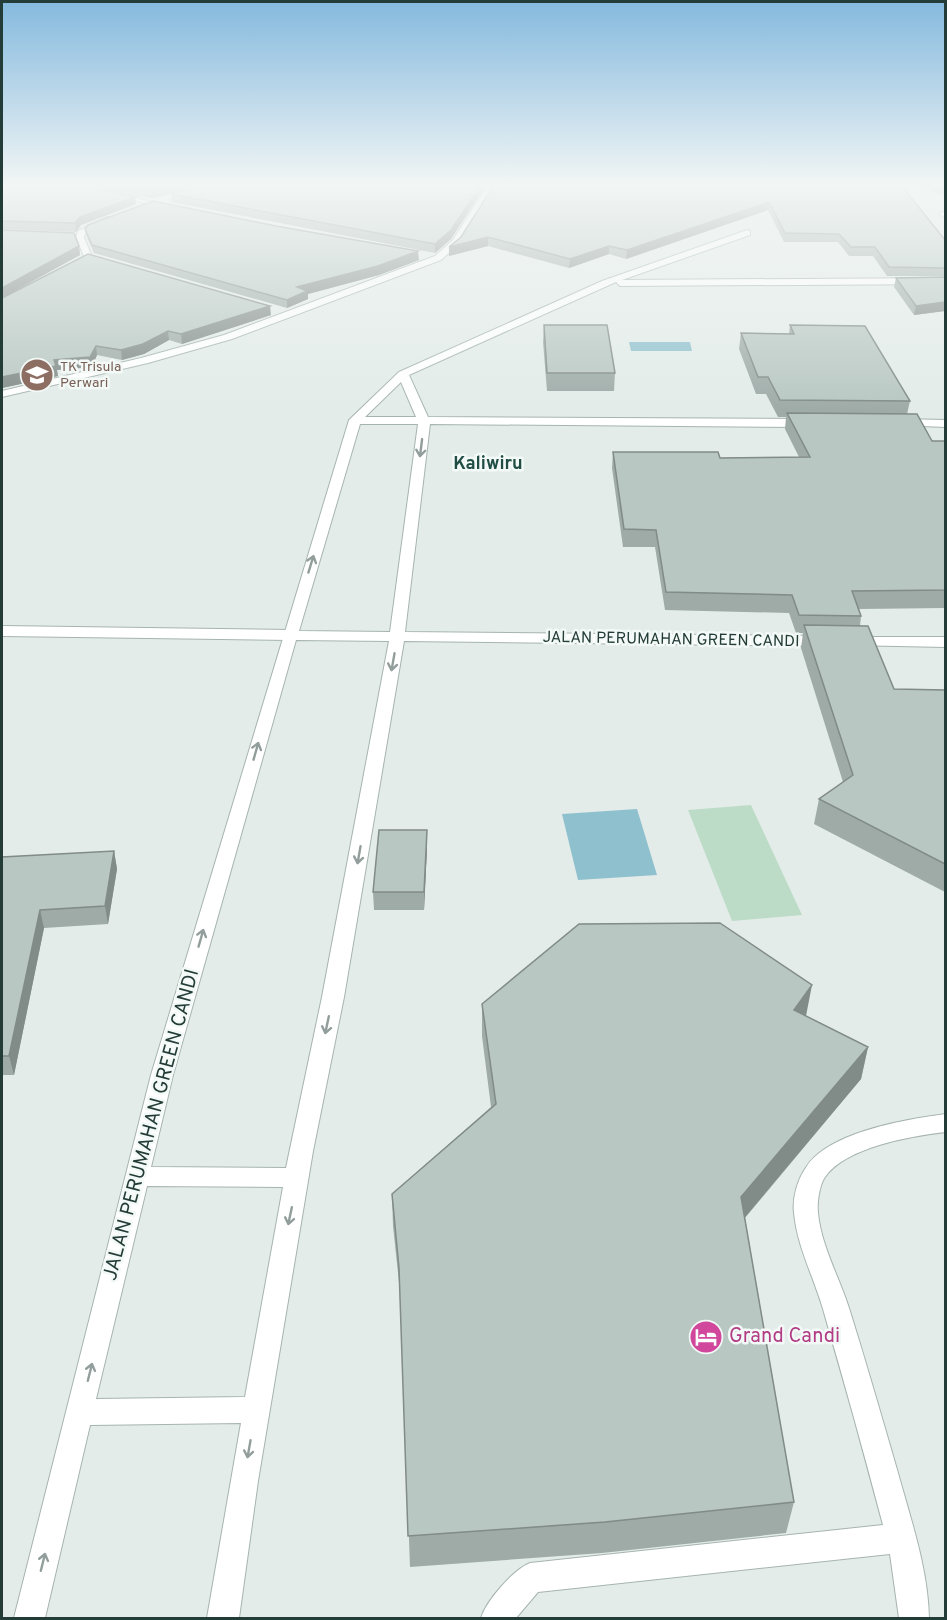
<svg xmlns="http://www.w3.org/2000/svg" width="947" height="1620" font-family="Overpass,sans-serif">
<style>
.green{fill:#bddcc7}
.water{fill:#8ec0ce}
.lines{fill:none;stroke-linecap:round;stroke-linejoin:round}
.lane-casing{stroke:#a6b4b0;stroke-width:2}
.street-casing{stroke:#a6b4b0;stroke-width:2}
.lane{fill:#fff;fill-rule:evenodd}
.street{fill:#fff;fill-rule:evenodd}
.wall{fill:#9eaba7}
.shaded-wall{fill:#818b88}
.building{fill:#b8c7c2;stroke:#818b88;stroke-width:1.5}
.oneway{stroke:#929e9b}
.labels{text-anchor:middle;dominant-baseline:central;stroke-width:5;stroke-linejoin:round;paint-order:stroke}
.far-education-label{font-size:14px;fill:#785e54;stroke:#f3f9f6;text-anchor:start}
.street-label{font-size:16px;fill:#243c37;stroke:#f3f9f6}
.far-district-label{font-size:18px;font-weight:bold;fill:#204e45;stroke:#f3f9f6}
.near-street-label{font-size:20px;fill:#243c37;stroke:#f3f9f6}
.near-hotel-label{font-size:20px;fill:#b23c85;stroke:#f3f9f6;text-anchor:start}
</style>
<rect width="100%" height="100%" fill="#e3ece9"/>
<path class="green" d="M751,805L802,915L732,921L688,810Z"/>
<path class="water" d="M629,342H690L692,351H631Z
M637,809L657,875L578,880L562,814Z"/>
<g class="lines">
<defs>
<path id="lane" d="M2,626L290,630L298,635L290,640L2,636Z
M946,1114V1132C911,1136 846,1147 825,1177C819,1186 817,1203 818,1213C821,1245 839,1277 849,1308C866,1362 882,1418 898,1473C911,1520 928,1569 929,1618H899L890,1554L538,1592L516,1618H481C486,1601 513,1570 530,1563L883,1525C864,1453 844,1381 823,1309C814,1278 797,1246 794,1213C792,1198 798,1178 807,1166C830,1132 907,1119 946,1114Z"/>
<path id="street" d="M63,185H77L175,207L171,209Z
M488,185H496L459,244L441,260L232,339L148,363L2,397V391L141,358L224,335L435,256L453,240Z
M946,210V218L939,214Z
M107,217L114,219L86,232L84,237L92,257L85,259L76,237L78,231Z
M747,230L750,231V235L622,280L946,278V284L620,286L616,282L409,375L428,417L809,419L815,423L809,427L430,424L405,632L825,636L833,641L825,646L404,641L344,997L313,1151L258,1481L239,1618H207L241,1423L90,1425L45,1618H14L151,1075L349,420L399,372L602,281ZM401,382L416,417H365ZM360,424H418L390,632L299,631ZM296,640L389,641L322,997L286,1168L151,1167L173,1075ZM147,1186L283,1187L245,1397L96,1399Z
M899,419L946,420V427L895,425V421Z
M852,637H946V647L847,645L844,642L847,639Z"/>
</defs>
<use href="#lane" class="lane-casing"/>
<use href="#street" class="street-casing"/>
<use href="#lane" class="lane"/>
<use href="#street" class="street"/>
</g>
<path class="wall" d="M2,185L136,204L81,225L76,232L2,229Z
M87,185H486L451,239L435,253L172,202L171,194L182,191L152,198L130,195Z
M901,185L945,240V276H887L873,256H849L838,242H784L768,210L626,259L609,254L569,268L488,246L449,256V247L461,237Z
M917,185H945L940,195Z
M85,229L419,260L379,275L308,294V299L287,308L94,253L87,237Z
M2,230L79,246L80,255L3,297L271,315L182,344L169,340L144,354L122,360L97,355L92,367L57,370L58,376L2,388Z
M945,277V311L914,315L894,287L896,278Z
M544,325L615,373L614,391H547L543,342Z
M790,325L910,401L907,414L932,441H945V608L859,609L861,616L860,626L894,689L945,690V892L814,824L819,799L843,782L801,648L803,633H796L789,613L665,610L655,547H623L612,468L613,452L720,458L799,457L785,429L786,417H778L766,394H756L739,349L741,333L789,334Z
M427,848L424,910H374L373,892Z
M114,851L117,869L108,924L44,928L14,1075H2V857Z
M482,1004L806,1016L868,1047L861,1079L745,1218L794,1502L786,1533L602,1553L410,1567L400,1292L393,1226L392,1194L491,1107L482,1036Z"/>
<path class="shaded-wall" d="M174,185H208L152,198L151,190Z
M481,185H486L451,239L435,253V244Z
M942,187H945V194L940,195Z
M135,197L136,204L81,225L76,232L75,223L80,217Z
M769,202L768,210L626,259L627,250Z
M488,237V246L449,256V247Z
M79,246L80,255L2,298V288Z
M609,246V254L569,268L570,259Z
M418,251L419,260L379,275L308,294V299L287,308V300L297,287Z
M945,302V311L914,315L916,306Z
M270,306L271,315L182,344L181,334Z
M168,331L169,340L144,354L122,360L121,350Z
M96,346L97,355L92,367L57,370L58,376L2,388V377Z
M427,830V848L424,910V892Z
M114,851L117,869L108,924L105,906Z
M40,910L44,928L14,1075L9,1056Z
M812,985L806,1016L794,1010Z
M868,1047L861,1079L735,1229L741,1197Z"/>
<path class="building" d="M2,185H84L135,197L80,217L75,223L2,221Z
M118,185H174L151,190L129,187Z
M200,185H481L451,230L435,244L171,194Z
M494,185H901L945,240V268L889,267L875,247H851L839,234L785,233L769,202L627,250L609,246L570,259L488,237L449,247L461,237Z
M936,185H945V187H942Z
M153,201L276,226L418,251L378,266L297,287L307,291L287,300L92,245L85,229L88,225Z
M2,230L74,233L79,246L2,288Z
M88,254L270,306L181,334L168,331L143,344L121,350L96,346L90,357L54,360L56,366L2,377V298Z
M945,277V302L916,306L896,278Z
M544,325H607L615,373H547Z
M790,325L865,326L910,401L780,400L768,377H758L741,333L794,334Z
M787,413L917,414L932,441H945V590L852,591L861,616L799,615L792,595L666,592L656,530L624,529L613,452H718L720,458L810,457Z
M804,625L868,626L894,689L945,690V864L819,799L853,775Z
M379,830H427L424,892H373Z
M114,851L105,906L40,910L9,1056H2V857Z
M720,923L812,985L794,1010L868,1047L741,1197L794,1502L605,1522L408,1536L399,1268L392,1194L496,1104L482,1004L579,924Z"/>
<defs><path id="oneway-shaft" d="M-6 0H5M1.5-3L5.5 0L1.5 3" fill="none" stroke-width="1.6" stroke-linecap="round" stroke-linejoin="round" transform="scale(1.5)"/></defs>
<g class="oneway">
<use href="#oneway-shaft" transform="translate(421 448) rotate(97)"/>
<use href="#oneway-shaft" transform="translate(311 564) rotate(-73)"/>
<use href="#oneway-shaft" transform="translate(393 662) rotate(100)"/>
<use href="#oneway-shaft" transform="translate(256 751) rotate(-74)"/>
<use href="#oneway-shaft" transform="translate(359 855) rotate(100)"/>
<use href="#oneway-shaft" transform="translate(201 938) rotate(-74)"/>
<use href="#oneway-shaft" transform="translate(327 1025) rotate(102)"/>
<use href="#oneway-shaft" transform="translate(290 1216) rotate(102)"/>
<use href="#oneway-shaft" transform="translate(90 1372) rotate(-76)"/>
<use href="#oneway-shaft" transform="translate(249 1449) rotate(100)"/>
<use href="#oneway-shaft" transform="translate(43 1562) rotate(-76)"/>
</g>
<linearGradient id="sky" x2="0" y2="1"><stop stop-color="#84b9de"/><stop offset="0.45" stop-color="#f2f6f5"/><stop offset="1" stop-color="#f2f6f5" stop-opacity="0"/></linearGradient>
<rect width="947" height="411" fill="url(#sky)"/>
<defs>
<symbol id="school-disc" viewBox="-11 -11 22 22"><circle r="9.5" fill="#8d6e63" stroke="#f3f9f6"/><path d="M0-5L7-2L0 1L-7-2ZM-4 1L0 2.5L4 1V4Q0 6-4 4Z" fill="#fff"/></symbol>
<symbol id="hotel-disc" viewBox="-11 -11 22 22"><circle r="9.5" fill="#d1479c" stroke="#f3f9f6"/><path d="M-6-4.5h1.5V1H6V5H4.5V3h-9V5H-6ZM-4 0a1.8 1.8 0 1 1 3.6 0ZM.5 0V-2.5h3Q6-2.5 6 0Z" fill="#fff"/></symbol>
</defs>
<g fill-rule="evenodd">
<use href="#school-disc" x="18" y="356" width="38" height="38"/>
<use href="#hotel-disc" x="687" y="1318" width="38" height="38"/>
</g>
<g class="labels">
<g class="far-education-label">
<text x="60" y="367">TK Trisula<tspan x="60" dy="16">Perwari</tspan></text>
</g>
<g class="street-label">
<text transform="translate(671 640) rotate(1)">JALAN PERUMAHAN GREEN CANDI</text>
</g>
<g class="far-district-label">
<text x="488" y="464">Kaliwiru</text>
</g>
<g class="near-street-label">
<text transform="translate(152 1125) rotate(-75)">JALAN PERUMAHAN GREEN CANDI</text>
</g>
<g class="near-hotel-label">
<text x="729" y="1337">Grand Candi</text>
</g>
</g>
<rect width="947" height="1620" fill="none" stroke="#243c37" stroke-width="6"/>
</svg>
